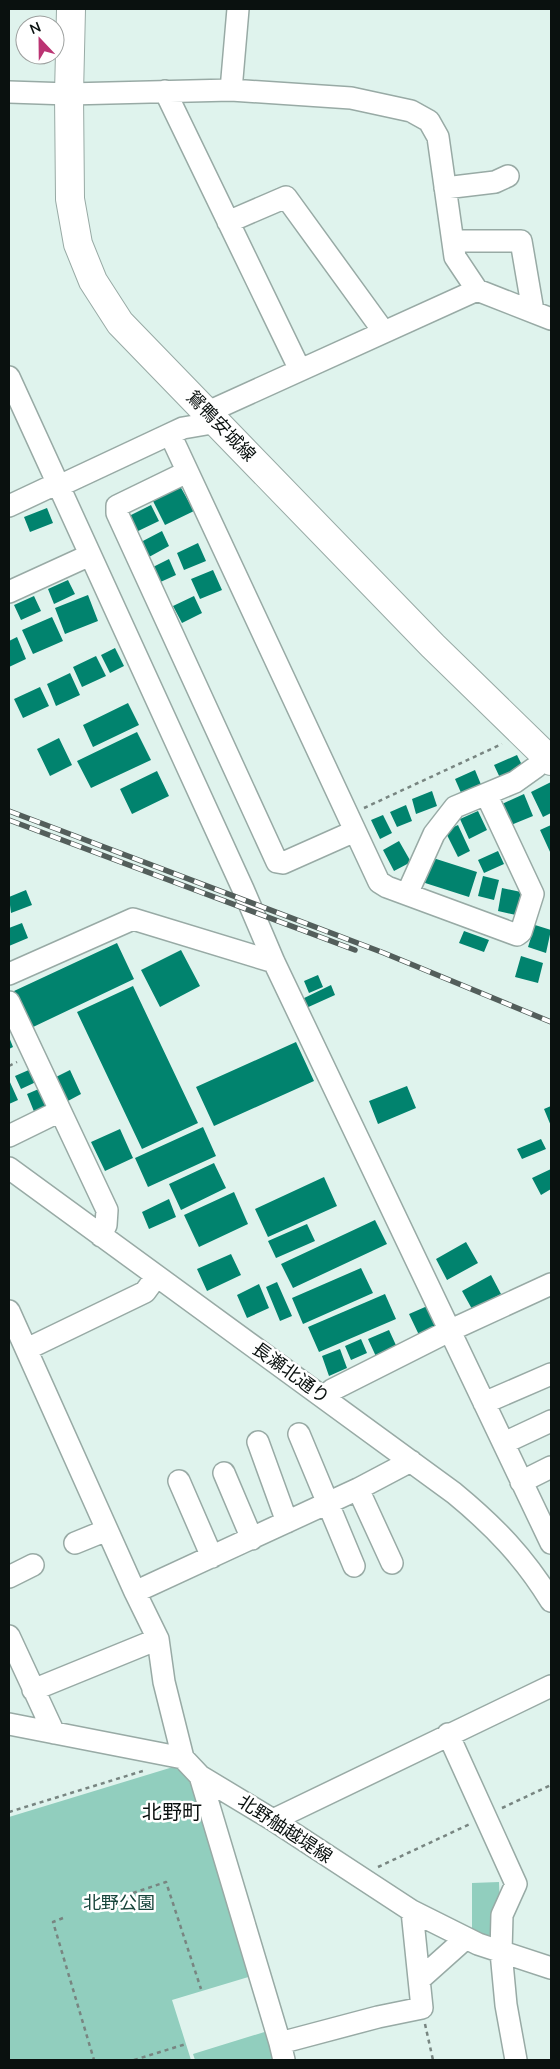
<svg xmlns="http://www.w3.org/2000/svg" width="560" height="2069" font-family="'Nunito Sans','Noto Sans JP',sans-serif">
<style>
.green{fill:#91cebe}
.building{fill:#01836e}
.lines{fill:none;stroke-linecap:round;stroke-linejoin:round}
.minor-casing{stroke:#98aaa5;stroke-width:24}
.major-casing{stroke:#98aaa5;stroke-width:30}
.path{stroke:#788581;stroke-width:2.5;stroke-dasharray:4 4;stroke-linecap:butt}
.minor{stroke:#fff;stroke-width:21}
.major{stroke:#fff;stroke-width:28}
.rail-casing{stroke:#535e5b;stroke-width:5.5}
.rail{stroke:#fff;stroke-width:4;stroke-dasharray:11;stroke-linecap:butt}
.labels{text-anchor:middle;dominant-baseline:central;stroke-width:5;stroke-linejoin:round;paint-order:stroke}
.street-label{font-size:18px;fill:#0a110f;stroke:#fff}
.park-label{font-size:18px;fill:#17453b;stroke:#fff}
.quarter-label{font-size:20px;fill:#0a110f;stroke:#fff}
</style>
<rect width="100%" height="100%" fill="#dff3ed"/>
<path class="green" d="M173,1767L186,1768L196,1781L255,1975L172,2000L191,2060H9V1817Z
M499,1882L500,1908L506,1948L472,1934V1883Z
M271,2030L280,2060H195L193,2054Z"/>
<path class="building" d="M180,486L194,511L165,525L153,501Z
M151,505L159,521L136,532L129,516Z
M47,508L53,523L30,532L24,517Z
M162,531L169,546L149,557L141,542Z
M198,543L206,561L184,570L177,553Z
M169,559L176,575L156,584L149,569Z
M213,570L222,590L200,599L191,579Z
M68,580L75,594L54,604L48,589Z
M88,595L98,621L65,634L55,608Z
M34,596L41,611L21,620L14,605Z
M194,596L202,613L182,623L173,606Z
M52,617L63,641L33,654L22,630Z
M17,637L26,659L9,667V641Z
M115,648L124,666L110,673L101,655Z
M96,656L106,676L82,687L73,667Z
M70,673L80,695L56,706L47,684Z
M40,687L49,706L23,718L14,699Z
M128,703L139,725L93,747L83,725Z
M137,732L151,760L91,788L77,761Z
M59,738L72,765L50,776L37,749Z
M517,755L524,769L501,780L494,765Z
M475,770L482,787L462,795L455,779Z
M157,771L169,796L132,814L120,789Z
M551,782V813L543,817L531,792Z
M432,791L437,806L416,814L412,799Z
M524,794L533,816L511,825L502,804Z
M406,805L412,821L397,827L390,812Z
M478,811L487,830L469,839L460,819Z
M383,815L392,833L380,839L371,820Z
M458,825L470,851L458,857L445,831Z
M551,825V854L540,830Z
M399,841L411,862L394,871L383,850Z
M498,851L504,864L484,873L478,860Z
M430,857L477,872L469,897L422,882Z
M483,876L499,880L494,900L478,896Z
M502,888L521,892L516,915L498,911Z
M26,890L32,905L11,913L9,897Z
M22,923L28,938L9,946V928Z
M535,925L551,930L546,953L528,947Z
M464,931L489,940L484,952L459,943Z
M117,943L134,979L31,1028L14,991Z
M181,950L200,986L160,1007L141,970Z
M521,956L543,963L538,983L515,977Z
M318,975L323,987L309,993L304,981Z
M331,985L335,995L304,1009L300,1000Z
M133,986L198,1123L142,1149L77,1012Z
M9,1037L13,1047L9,1049Z
M296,1042L314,1081L214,1126L196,1087Z
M31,1069L36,1082L21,1089L15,1076Z
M70,1070L81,1094L66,1102L54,1078Z
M9,1080L18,1100L9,1104Z
M407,1086L416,1108L378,1124L369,1101Z
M41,1088L49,1108L35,1114L27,1094Z
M551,1106V1126L544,1109Z
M203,1127L216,1156L148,1187L135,1158Z
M120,1129L133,1158L105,1171L91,1142Z
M541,1139L546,1149L522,1159L517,1149Z
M214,1163L226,1188L181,1210L169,1184Z
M551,1169V1189L541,1195L532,1178Z
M324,1177L337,1206L268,1237L255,1209Z
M234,1192L248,1224L199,1247L184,1215Z
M169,1199L176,1217L149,1229L142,1212Z
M375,1220L387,1244L293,1288L281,1264Z
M307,1224L315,1241L276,1258L268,1241Z
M466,1242L478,1263L447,1280L436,1259Z
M231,1254L241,1275L207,1291L197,1269Z
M361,1268L373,1293L303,1324L292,1298Z
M491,1275L501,1294L472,1309L462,1291Z
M277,1282L292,1316L280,1321L266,1287Z
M259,1284L269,1308L247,1318L237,1295Z
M385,1294L396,1319L319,1352L308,1327Z
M432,1304L442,1324L419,1335L409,1314Z
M389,1330L400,1354L379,1363L368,1339Z
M361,1339L367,1353L351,1360L345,1346Z
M340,1349L347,1368L329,1376L322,1356Z"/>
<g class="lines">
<defs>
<path id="minor" d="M231,90L238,9
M165,91L300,370
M9,92L69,94L231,90L351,98L411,111L429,121L438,137L455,257L477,290L551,319
M445,188L495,182L508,176
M228,222L286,197L384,332
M453,241H521L533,311
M9,377L243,889L274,962L551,1543
M208,412L477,290
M170,434L379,882L387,887L517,935L521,932L533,894L486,794
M187,472L117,506V513L277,862L283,863L355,831
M59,486L170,434L183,428L218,422
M9,506L58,483
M9,592L90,555
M407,894L434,834L455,807L515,782L536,767L546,755
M9,974L133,919L274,962
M9,1002L107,1210L106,1225L101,1236
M9,1136L60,1111
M9,1168L454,1493C494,1526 524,1557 551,1601
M9,1311L135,1592L158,1639L164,1682L183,1758
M27,1349L145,1292L156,1277
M323,1397L332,1390L451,1330L551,1284
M484,1403L551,1374
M299,1434L354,1566
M258,1442L287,1522
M504,1443L551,1421
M224,1473L252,1539
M179,1481L212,1557
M521,1482L551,1467
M358,1489L392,1563
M75,1543L107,1530
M9,1577L33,1565
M135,1592L358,1489L411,1461
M9,1636L54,1733
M33,1690L158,1639
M9,1724L183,1758L200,1776L273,1820L412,1911L478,1944L551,1968
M448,1734L516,1884L502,1915L501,1952L506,2005L516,2060
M200,1776L280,2043
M273,1820L551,1686
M419,1980L466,1938
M284,2060L280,2043L378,2017L422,2008L412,1911"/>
<path id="major" d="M71,9L69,94L70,199L78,244L93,281L120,323L433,646L551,761"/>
</defs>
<use href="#minor" class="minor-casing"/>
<use href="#major" class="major-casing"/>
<path class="path" d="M364,808L502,744
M9,1066L17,1062
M502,1808L551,1785
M9,1812L146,1770
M378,1867L470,1824
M133,1893L166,1882L201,1989
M63,1918L53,1922L94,2060
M425,2024L433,2060
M134,2060L186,2044"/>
<use href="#minor" class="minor"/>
<use href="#major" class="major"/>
<defs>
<path id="rail" d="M9,811L384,953L551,1022
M9,820L355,950"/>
</defs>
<use href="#rail" class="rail-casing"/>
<use href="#rail" class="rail"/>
</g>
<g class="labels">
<g class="street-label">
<text transform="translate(221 426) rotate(46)">鴛鴨安城線</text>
<text transform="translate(291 1373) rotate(36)">長瀬北通り</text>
<text transform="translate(285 1829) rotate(33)">北野舳越堤線</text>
</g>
<g class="park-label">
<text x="119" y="1903">北野公園</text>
</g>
<g class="quarter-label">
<text x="172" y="1812">北野町</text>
</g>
</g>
<rect width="560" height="2069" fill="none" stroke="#0a110f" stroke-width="20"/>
<g transform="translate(40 40) rotate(338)"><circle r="24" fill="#ffffff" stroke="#9da09f"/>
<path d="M0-4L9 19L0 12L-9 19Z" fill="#bb3473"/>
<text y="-8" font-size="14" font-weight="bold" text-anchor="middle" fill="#0a110f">N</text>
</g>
</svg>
